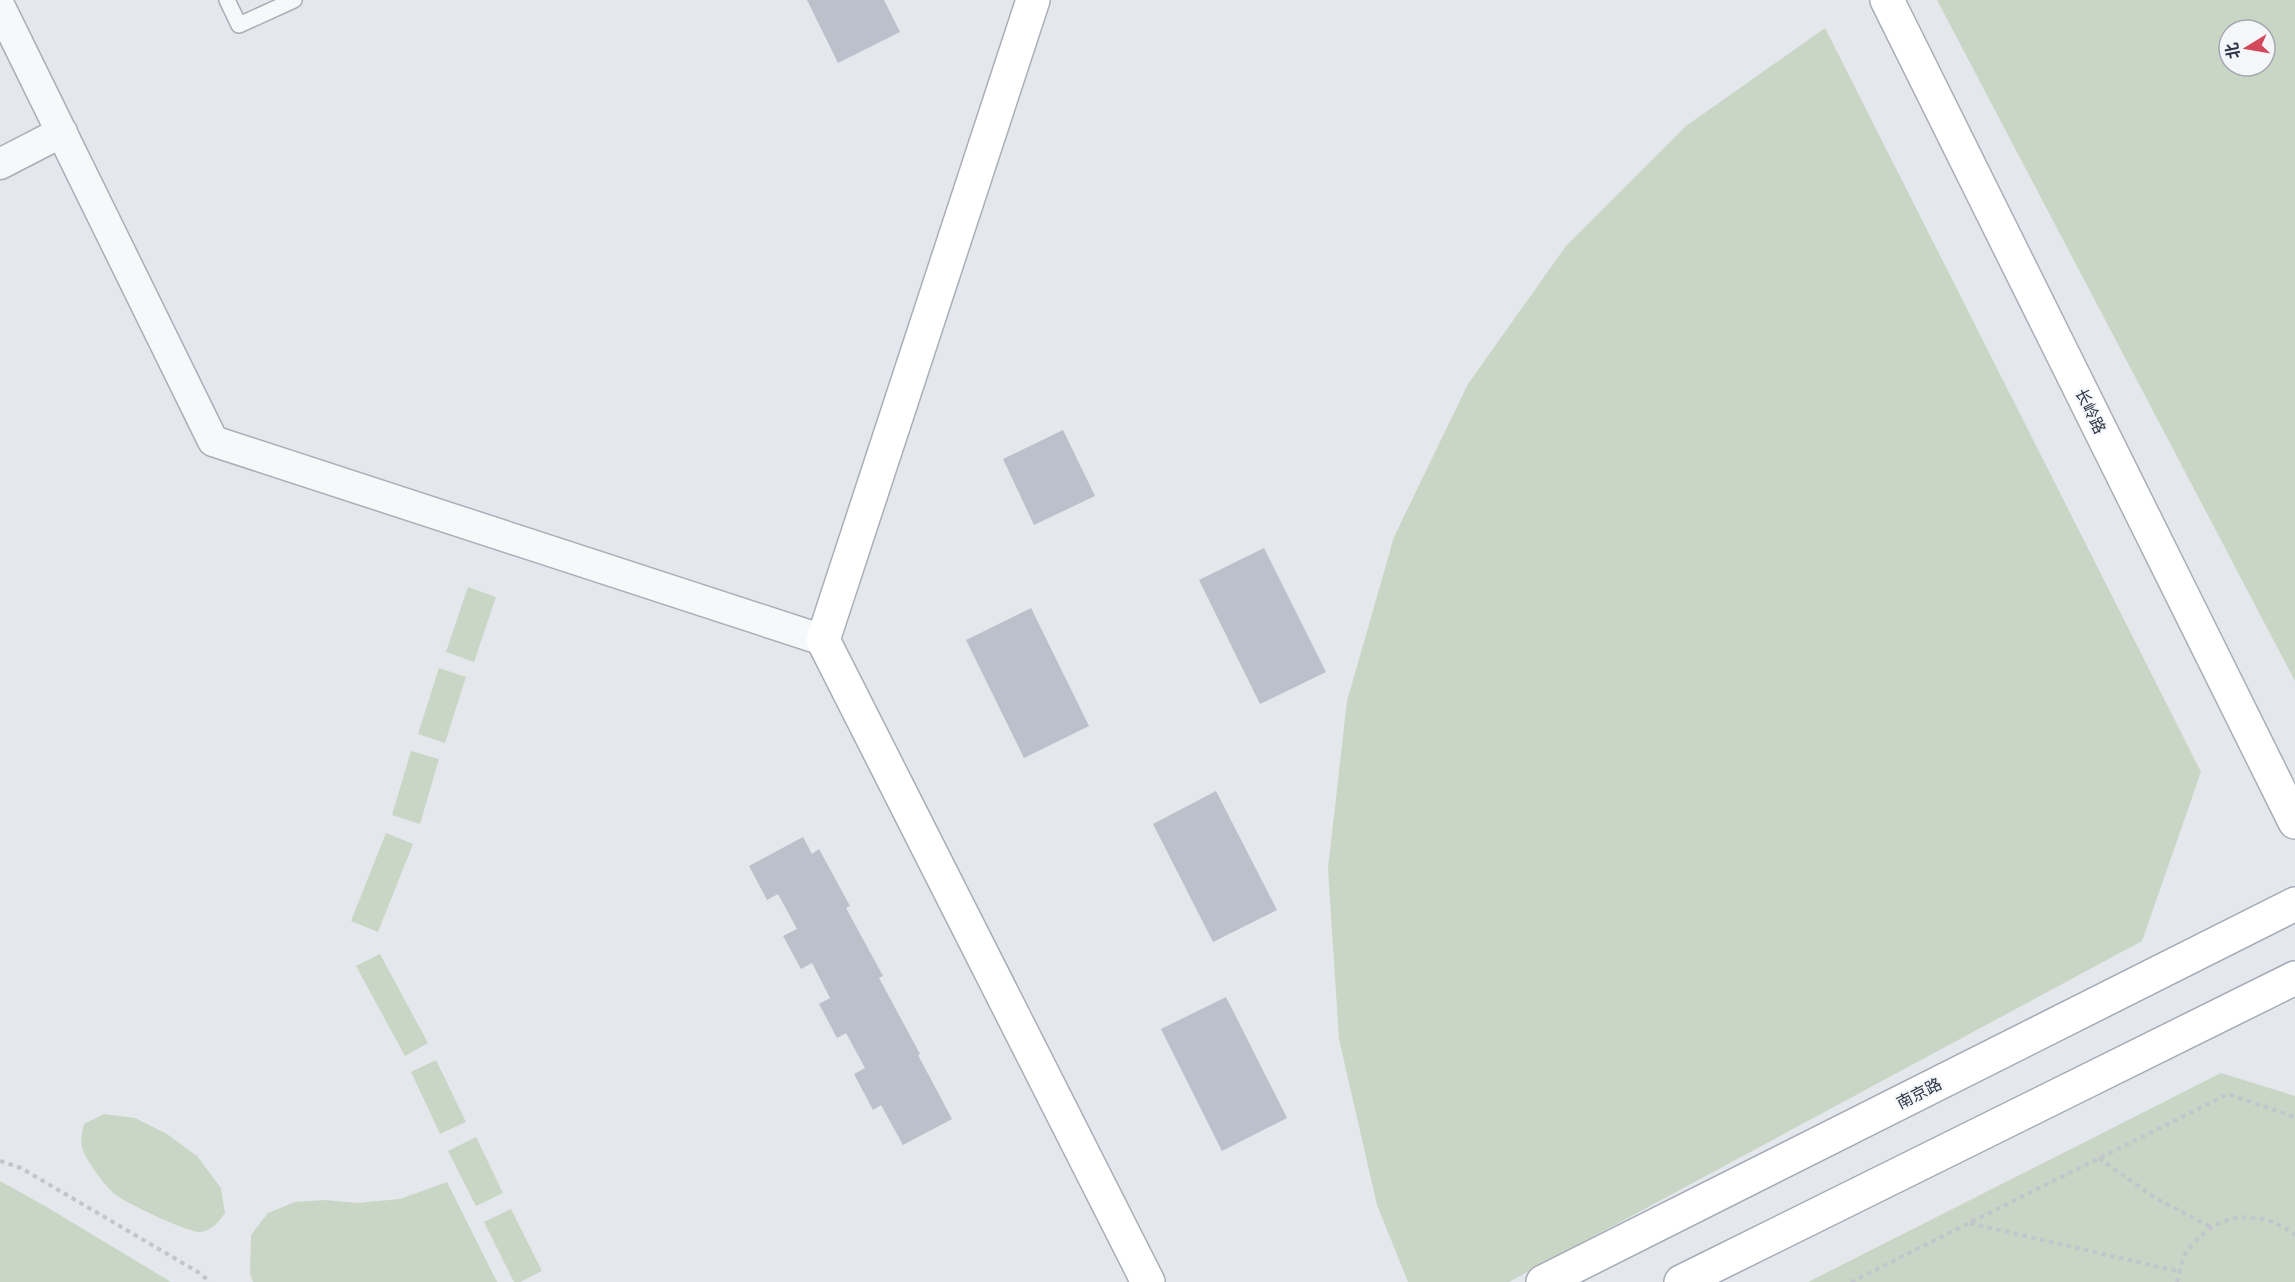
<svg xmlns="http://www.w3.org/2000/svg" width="2295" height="1282" font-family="'Golos Text','Noto Sans SC',sans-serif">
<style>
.green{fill:#c9d6c5;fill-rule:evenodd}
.building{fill:#bbc0ca}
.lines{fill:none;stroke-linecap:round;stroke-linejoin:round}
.lane-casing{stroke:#a9aeb7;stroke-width:18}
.street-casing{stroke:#a9aeb7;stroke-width:33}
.secondary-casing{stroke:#a9aeb7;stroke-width:36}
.primary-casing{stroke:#a3abb8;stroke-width:36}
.path{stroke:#c2c5cb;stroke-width:4;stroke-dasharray:4.5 4.5;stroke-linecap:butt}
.lane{stroke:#f7f8fa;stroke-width:15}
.street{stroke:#f7f8fa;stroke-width:30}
.secondary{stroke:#fff;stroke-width:33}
.primary{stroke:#fff;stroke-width:33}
.labels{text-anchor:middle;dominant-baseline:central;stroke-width:4.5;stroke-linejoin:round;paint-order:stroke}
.street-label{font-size:16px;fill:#2b3445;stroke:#f4f6f9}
</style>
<rect width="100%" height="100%" fill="#e4e7ec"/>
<path class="green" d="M1937,0H2295V681ZM2229,30H2265V66H2229Z
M1825,28L2201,772L2142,941L1509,1282H1408L1377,1205L1339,1039L1328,869L1347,701L1394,537L1468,384L1566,246L1686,126Z
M468,587L496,597L474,662L446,652Z
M439,668L466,677L445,743L418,734Z
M411,751L439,759L420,824L392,815Z
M386,833L413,844L378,932L351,921Z
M380,954L428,1043L405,1056L356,966Z
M436,1060L466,1122L440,1134L411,1072Z
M2221,1073L2295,1096V1282H1808Z
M104,1114L135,1118L167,1134L197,1156L221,1188L225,1213C219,1221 212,1231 200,1232C187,1232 128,1204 116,1195C106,1187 85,1160 82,1147C80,1140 83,1130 84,1124Z
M476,1137L503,1193L476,1206L448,1151Z
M0,1181L45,1206L171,1282H0Z
M447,1182L497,1282H253L250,1274L251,1235L268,1213L295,1202L325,1200L358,1203L400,1199Z
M511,1209L542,1271L520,1282H514L484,1222Z"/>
<path class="building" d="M807,0H884L900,32L838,63Z
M1063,430L1095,496L1034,525L1003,459Z
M1264,548L1326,672L1260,704L1199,580Z
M1031,608L1089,726L1024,758L966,640Z
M1216,791L1277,910L1213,942L1153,824Z
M803,837L812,854L819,849L850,906L846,908L883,976L879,978L920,1054L918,1055L952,1119L903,1145L881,1105L873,1110L854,1074L865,1068L846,1033L837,1038L819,1004L830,998L812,963L801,969L783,936L797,929L778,894L767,900L749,866Z
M1226,997L1287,1118L1222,1151L1161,1029Z"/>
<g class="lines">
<defs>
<path id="lane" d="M227,0L239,25L294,0"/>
<path id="street" d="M0,7L213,441L823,640
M0,164L62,132"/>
<path id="secondary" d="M1033,0L823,640L1148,1282
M1887,0L2295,822"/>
<path id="primary" d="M1543,1282L2295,904
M1681,1282L2295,978"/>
</defs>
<use href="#lane" class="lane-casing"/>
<use href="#street" class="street-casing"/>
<use href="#secondary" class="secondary-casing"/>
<use href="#primary" class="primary-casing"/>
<path class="path" d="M2099,1158L2155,1198L2211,1227
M0,1161L21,1168L198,1272L210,1282
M1970,1223L2180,1272
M1851,1282L2228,1094L2295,1117
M2177,1282C2179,1274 2181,1263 2185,1255C2187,1250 2192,1245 2196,1241C2222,1210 2266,1211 2295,1235"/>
<use href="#lane" class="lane"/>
<use href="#street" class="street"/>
<use href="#secondary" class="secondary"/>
<use href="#primary" class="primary"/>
</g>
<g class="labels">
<g class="street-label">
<text transform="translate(2091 411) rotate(64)">长岭路</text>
<text transform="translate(1919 1093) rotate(-27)">南京路</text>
</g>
</g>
<g transform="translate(2247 48) rotate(259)"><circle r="28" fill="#f4f6f9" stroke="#a4a8b1" stroke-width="1.5"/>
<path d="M0-4.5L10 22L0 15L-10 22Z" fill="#d1495b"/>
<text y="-9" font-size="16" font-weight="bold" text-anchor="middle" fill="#2b3445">北</text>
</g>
</svg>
